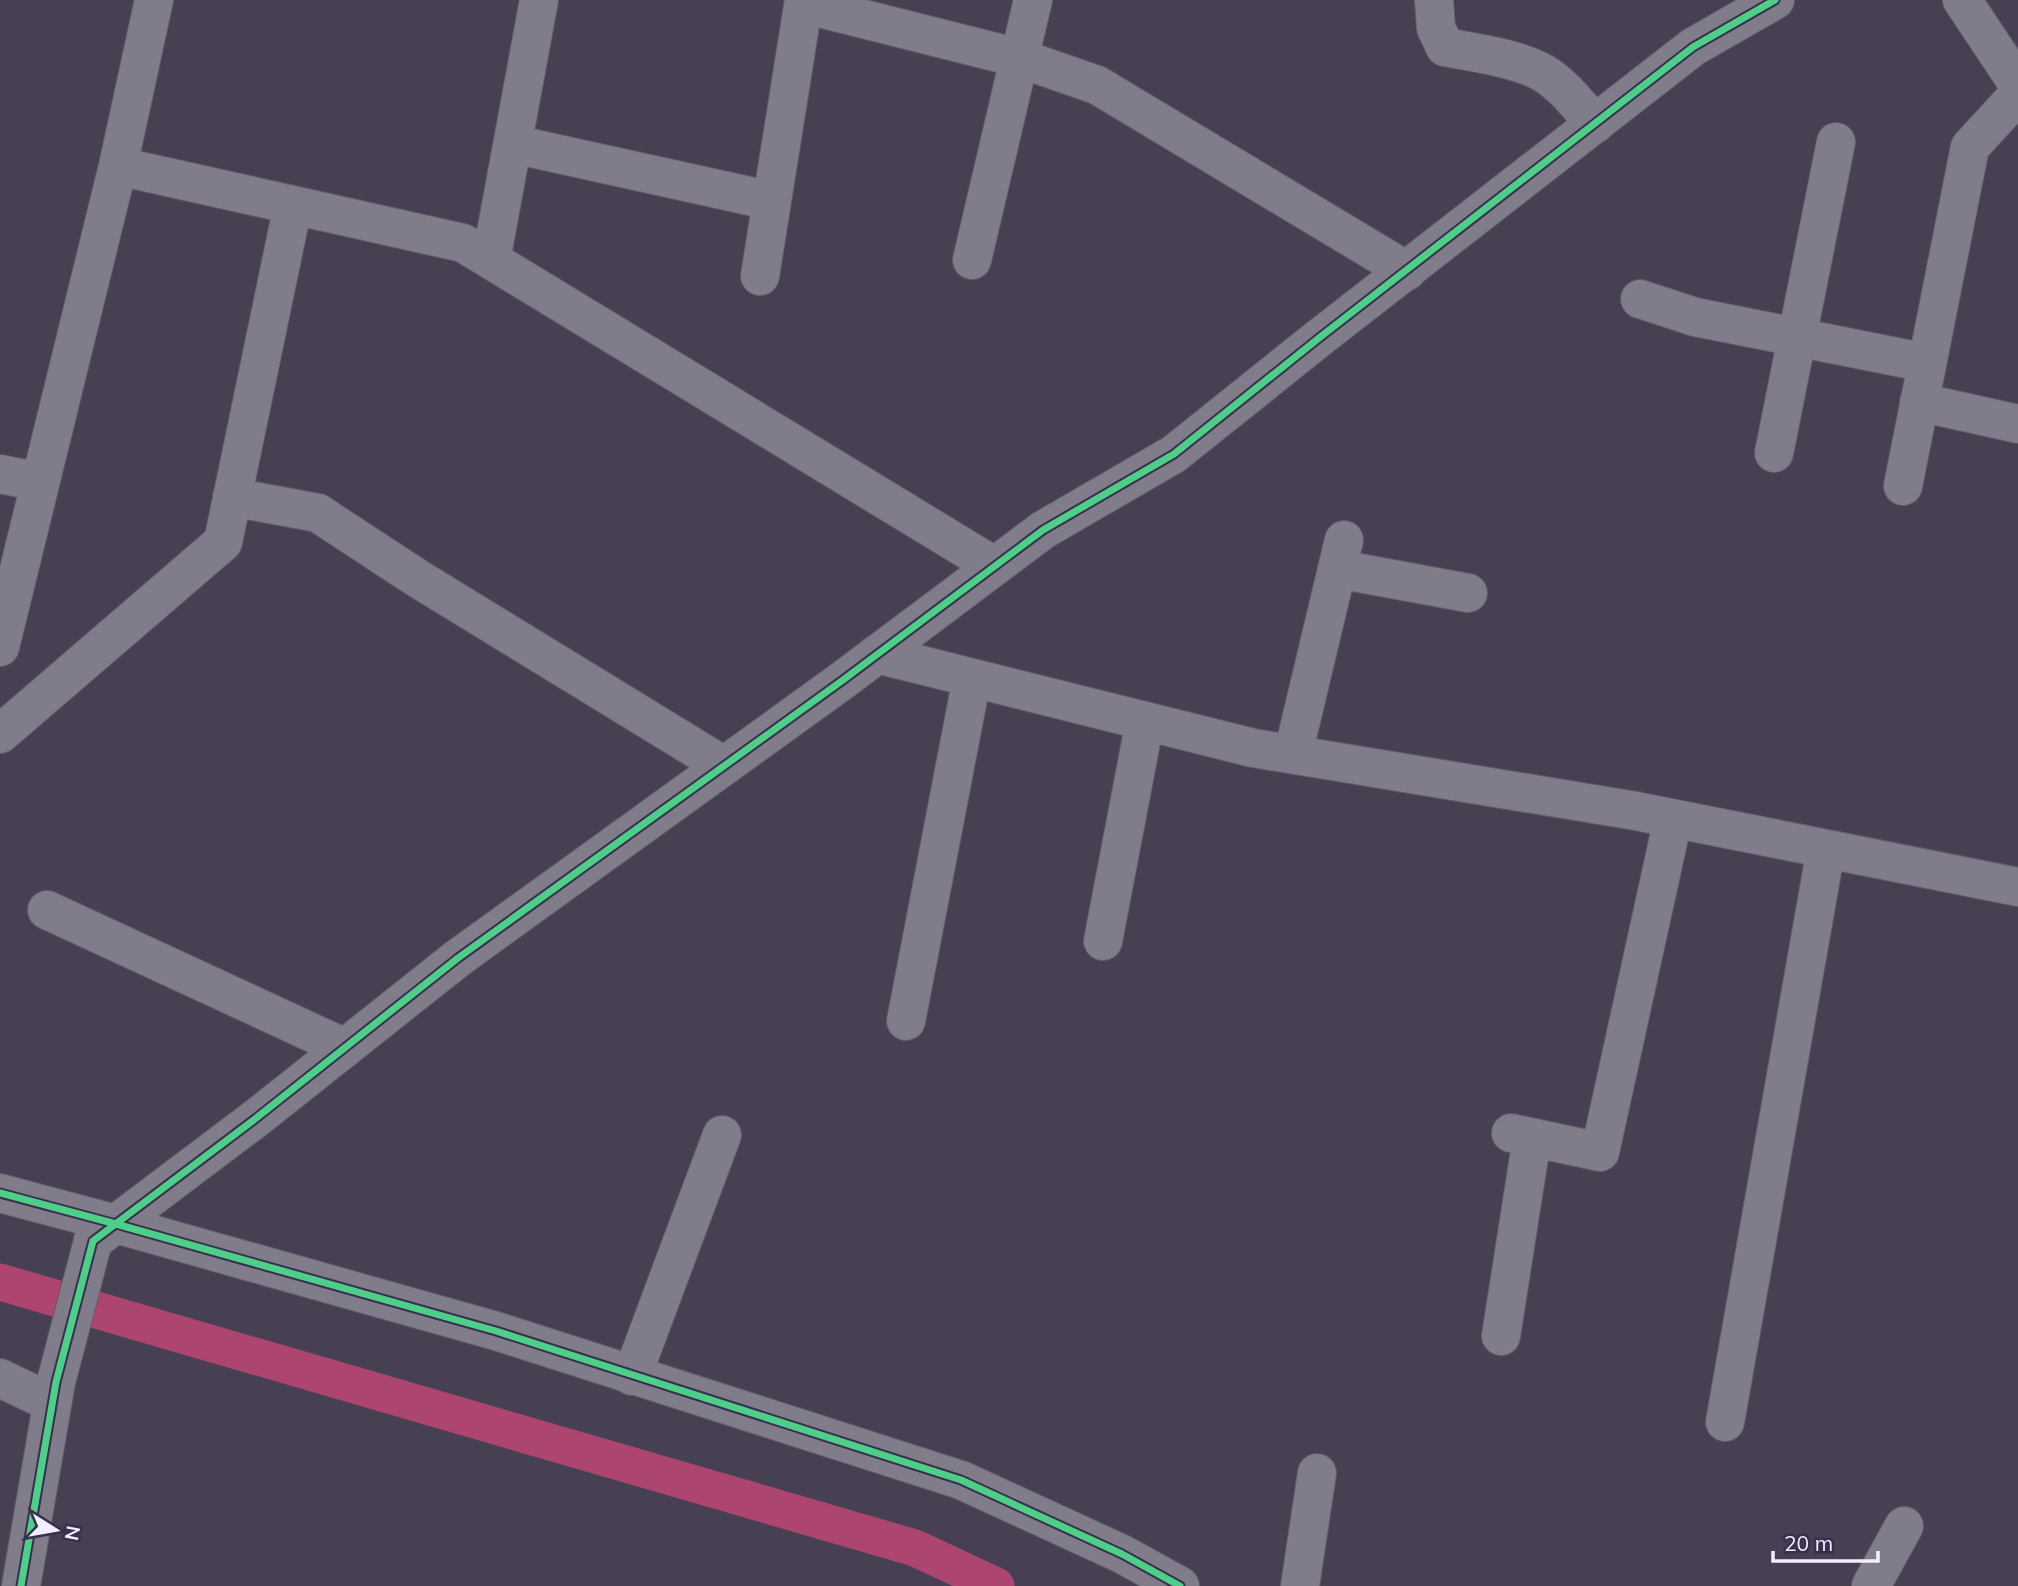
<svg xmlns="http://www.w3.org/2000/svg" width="2018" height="1586" font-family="Mulish,sans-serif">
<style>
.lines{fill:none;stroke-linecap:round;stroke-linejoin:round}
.canal{stroke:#ac4570;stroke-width:37}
.street-casing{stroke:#615d6b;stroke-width:40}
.secondary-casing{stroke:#615d6b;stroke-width:40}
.street{stroke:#817c89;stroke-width:38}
.secondary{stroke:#817c89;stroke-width:38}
.cycleway-casing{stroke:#392f4e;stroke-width:11}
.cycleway{stroke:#4dcf88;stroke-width:7}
</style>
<rect width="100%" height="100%" fill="#464052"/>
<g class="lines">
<path class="canal" d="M0,1282L915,1548L996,1586"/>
<defs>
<path id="street" d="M1434,0L1436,28L1445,47C1476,53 1518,58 1545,74C1564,86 1580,107 1595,124
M1962,0L2018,84
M804,4L1019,58L1097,85L1407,271
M513,144L772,201
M118,166L463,243L994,566
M491,260L539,0
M972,260L1033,0
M760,276L804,0
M1640,299L1695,317L1927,363
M1919,402L2018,424
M1774,453L1836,142
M0,474L40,482
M1903,486L1970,147L2018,95
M232,497L318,513L417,578L724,766
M1338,569L1468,593
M0,647L118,166L154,0
M877,654L1253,748L1636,811L2018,887
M0,734L223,542L293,205
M1293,754L1344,540
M47,910L345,1048
M1103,941L1145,721
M906,1021L972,678
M1511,1133L1600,1152L1673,819
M0,1193L116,1224
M1501,1336L1532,1138
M632,1376L722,1135
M0,1378L52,1403
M1725,1422L1826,849
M21,1586L56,1382L93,1241
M1300,1586L1317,1473
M1871,1586L1904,1526"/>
<path id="secondary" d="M116,1224L496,1331L961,1480L1122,1554L1180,1586
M93,1241L255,1119L458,958L843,680L1043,530L1174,454L1319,338L1693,47L1775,0"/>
</defs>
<use href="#street" class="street-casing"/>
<use href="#secondary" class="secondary-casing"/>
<use href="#street" class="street"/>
<use href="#secondary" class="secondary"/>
<defs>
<path id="cycleway" d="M0,1193L116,1224L496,1331L961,1480L1122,1554L1180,1586
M21,1586L56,1382L93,1241L255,1119L458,958L843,680L1043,530L1174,454L1319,338L1693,47L1775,0"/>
</defs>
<use href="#cycleway" class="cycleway-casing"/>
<use href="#cycleway" class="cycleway"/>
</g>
<g transform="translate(56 1530) rotate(101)" stroke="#392f4e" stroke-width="5" paint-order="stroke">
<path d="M0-5L12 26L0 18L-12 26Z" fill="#f2eefe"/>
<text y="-10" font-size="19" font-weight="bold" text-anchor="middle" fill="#f2eefe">N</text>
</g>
<path d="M1773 1551v10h105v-10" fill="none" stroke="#f2eefe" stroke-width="3.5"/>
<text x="1784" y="1551" font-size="21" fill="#f2eefe" stroke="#392f4e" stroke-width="5" paint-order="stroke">20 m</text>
</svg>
